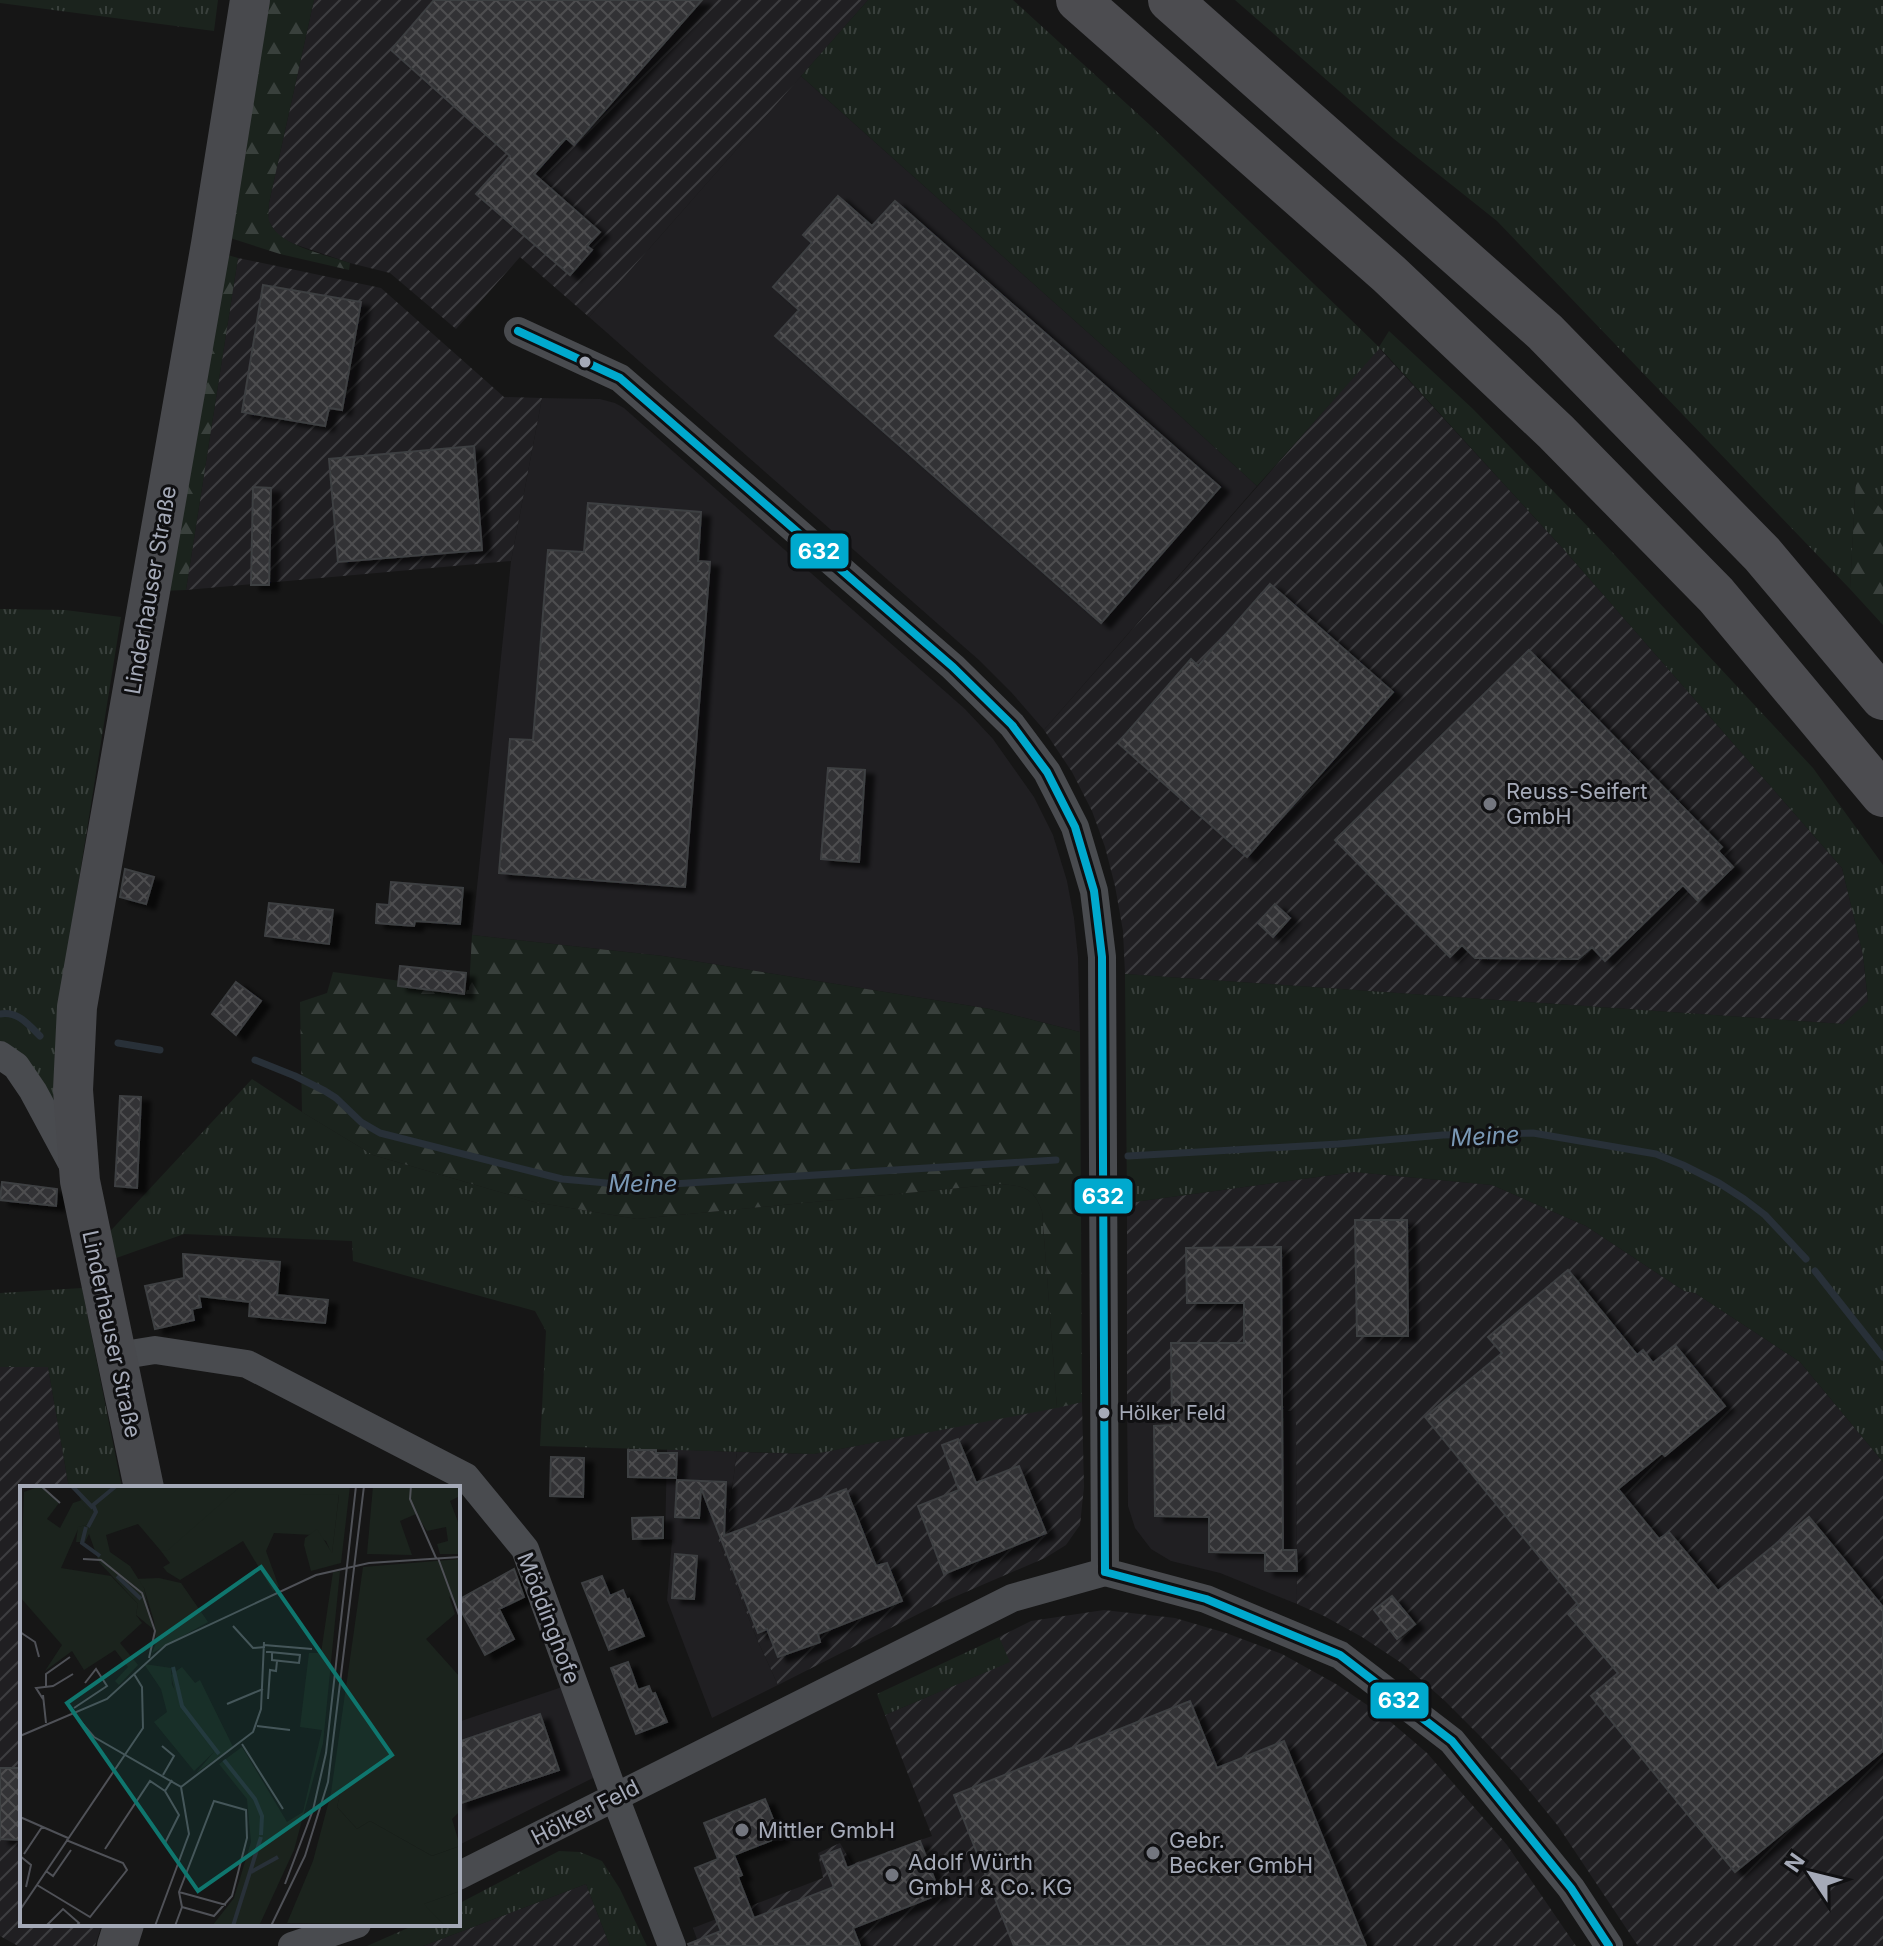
<svg xmlns="http://www.w3.org/2000/svg" width="1883" height="1946" font-family="Inter,sans-serif">
<style>
.built{fill:#201f22}
.industrial{fill:url(#industrial-furrows)}
.grass{fill:url(#grass-tufts)}
.forest{fill:url(#forest-firs)}
.lines{fill:none;stroke-linecap:round;stroke-linejoin:round}
.stream{stroke:#283038;stroke-width:7}
.building{fill:url(#building-cross-hatch);stroke:#3e3f42;stroke-width:2;filter:url(#shadow)}
.minor{stroke:#494b4f;stroke-width:28}
.secondary{stroke:#48494d;stroke-width:40}
.motorway{stroke:#4c4c50;stroke-width:44}
.bus-1-casing{stroke:#101012;stroke-width:14}
.bus-1{stroke:#00a9ce;stroke-width:8}
.bus-dot{fill:#a5aab8;stroke:#101012;stroke-width:3}
.poi-dot{fill:#73767f;stroke:#101012;stroke-width:3}
.labels{text-anchor:middle;dominant-baseline:central;stroke-width:6;stroke-linejoin:round;paint-order:stroke}
.bus-label{font-size:20px;fill:#a5aab8;stroke:#101012;text-anchor:start}
.street-label{font-size:22px;fill:#a5aab8;stroke:#101012}
.poi-label{font-size:22px;fill:#a5aab8;stroke:#101012;text-anchor:start}
.water-label{font-size:24px;font-style:italic;fill:#7a98b5;stroke:#101012}
.inset-river{fill:none;stroke:#283038;stroke-width:4}
.inset-road{fill:none;stroke:#4f5157;stroke-width:2}
.view{fill:#0f766e;fill-opacity:0.15;stroke:#0f766e;stroke-width:4}
.inset-edge{fill:none;stroke:#a5aab8;stroke-width:4}
.line-badge{stroke:#101012;stroke-width:3}
.badge-label{font-size:22px;text-anchor:middle;font-weight:bold;fill:#fff}
</style>
<defs>
<pattern id="industrial-furrows" width="10" height="10" patternUnits="userSpaceOnUse" patternTransform="scale(2)"><rect width="10" height="10" fill="#201f22"/><path d="M-1 1l2-2M0 10L10 0M9 11l2-2" fill="none" stroke="#3d3d40"/></pattern>
<pattern id="grass-tufts" width="24" height="20" patternUnits="userSpaceOnUse" patternTransform="scale(2)"><rect width="24" height="20" fill="#1b231d"/><path d="M3 7l-1-3M5 7V3M7 7l1-3M15 17l-1-3M17 17v-4M19 17l1-3" fill="none" stroke="#39403c"/></pattern>
<pattern id="forest-firs" width="22" height="20" patternUnits="userSpaceOnUse" patternTransform="scale(2)"><rect width="22" height="20" fill="#1b231d"/><path d="M5 1l3.5 6h-7zM16 11l3.5 6h-7z" fill="#39403c"/></pattern>
<pattern id="building-cross-hatch" width="8" height="8" patternUnits="userSpaceOnUse" patternTransform="scale(2)"><rect width="8" height="8" fill="#333335"/><path d="M0 0l8 8M0 8l8-8" fill="none" stroke="#4e4e50"/></pattern>
<filter id="shadow"><feDropShadow dx="9" dy="5" stdDeviation="2" flood-color="#0009"/></filter>
</defs>
<rect width="100%" height="100%" fill="#161616"/>
<path class="built" d="M801,76L1121,362L1257,486L1044,730L1011,692L980,661L589,317Z
M542,398L600,399L615,403L624,408L965,709L993,739L1034,797L1053,835L1067,881L1074,918L1078,957L1080,1032L990,1009L663,956L472,935L511,561Z
M1296,1411L1297,1604L1220,1573L1171,1561L1151,1549L1135,1528L1128,1506L1127,1412Z
M667,1449L737,1452L728,1518L718,1539L756,1637L778,1685L712,1718L667,1600L672,1540L665,1539Z
M568,1685L599,1775L459,1845L458,1722Z"/>
<path class="industrial" d="M314,0H868L589,317L520,257L456,329L390,273L350,263L294,244L278,236L268,220L269,203Z
M238,258L381,288L504,397L542,398L511,561L186,590Z
M1379,348L1566,552L1842,868L1863,955L1868,1002L1843,1024L1125,974L1123,931L1115,886L1105,847L1092,811L1072,772L1044,730Z
M1354,1172L1492,1185L1586,1226L1684,1291L1695,1293L1800,1362L1883,1462V1946H1638L1558,1826L1518,1777L1479,1735L1445,1701L1403,1664L1362,1637L1324,1616L1297,1604L1296,1411H1127V1203Z
M0,1367H48L69,1488H22V1924H102L95,1946H18L0,1936Z
M1082,1402L1084,1487L1080,1525L1066,1545L1045,1558L938,1604L778,1685L756,1637L718,1539L728,1518L737,1452L814,1454Z
M1104,1610L1175,1618L1226,1633L1282,1654L1336,1684L1385,1717L1427,1753L1507,1845L1576,1946H707L698,1942L693,1928L823,1878L818,1853L840,1843L852,1864L932,1836L885,1715L1009,1662L999,1637L1031,1621Z
M586,1884L610,1946H423Z"/>
<path class="grass" d="M0,0H218L214,31L0,3Z
M868,0H1013L1151,126L1379,347L1389,331L1473,409L1599,538L1813,768L1883,865V1462L1800,1362L1695,1293L1684,1291L1586,1226L1492,1185L1354,1172L1127,1203L1125,974L1843,1024L1868,1001L1863,955L1842,868L1566,552L1380,348L1257,486L1121,362L801,76Z
M1235,0H1883V511L1856,480L1850,589L1497,221L1394,139Z
M0,609L65,610L121,617L72,923L65,1141L0,1046Z
M252,1079L302,1112L373,1155L534,1202L637,1219L1000,1184C1024,1186 1033,1187 1042,1211L1057,1408L814,1454L540,1446L546,1331L535,1311L353,1261L352,1241L184,1234L105,1262L102,1240Z
M82,1288L122,1488H69L48,1367H0V1293Z
M999,1637L1010,1662L885,1715L877,1694Z
M559,1851L580,1852L602,1861L620,1889L647,1946H610L586,1884L423,1946H367L417,1924H458V1904Z"/>
<path class="forest" d="M264,0H314L269,203C269,210 267,217 270,223C280,246 327,255 350,263L349,270L280,254L224,236Z
M221,253L238,258L186,590L161,591Z
M1856,479L1883,511V625L1850,589Z
M472,935L663,956L990,1009L1080,1032L1082,1402L1057,1408L1042,1211C1033,1187 1024,1186 1000,1184L637,1219L534,1202L373,1155L302,1112L300,1002L327,993L333,972L469,990Z"/>
<g class="lines">
<path class="stream" d="M0,1014C18,1011 28,1024 40,1036
M118,1043L160,1050
M255,1060L295,1076L325,1091L336,1098L361,1122L380,1133L562,1179L640,1186L1056,1160
M1128,1156L1338,1144L1443,1135L1533,1133L1656,1154L1683,1165L1719,1183L1744,1199L1765,1215L1806,1259
M1815,1271L1883,1357"/>
</g>
<path class="building" d="M434,0H702L574,145L566,138L534,174L600,232L587,246L592,250L570,275L476,194L510,156L391,50Z
M838,196L872,226L895,201L1220,487L1101,623L775,336L799,310L773,287L812,243L803,235Z
M263,285L361,302L342,410L329,408L325,426L242,412Z
M474,446L482,550L338,562L329,459Z
M253,487L271,488L269,585H251Z
M588,503L701,512L698,561L710,562L685,887L499,873L510,739L533,740L548,550L584,552Z
M1270,584L1393,692L1247,857L1118,743L1191,659L1198,666Z
M1529,650L1722,847L1718,851L1733,867L1698,901L1683,885L1605,961L1592,947L1578,959L1475,958L1462,945L1450,957L1335,840Z
M828,768L865,770L859,862L821,859Z
M125,869L154,877L146,904L120,897Z
M391,882L463,888L460,924L415,921L414,926L376,923L377,904L389,905Z
M269,903L333,910L329,944L265,936Z
M1275,904L1290,918L1273,937L1258,923Z
M400,966L466,973L464,994L398,986Z
M236,982L261,1001L236,1035L212,1014Z
M120,1096L141,1097L137,1188L115,1186Z
M2,1182L57,1189L56,1206L0,1200Z
M1355,1220H1407L1408,1336H1357Z
M1281,1247L1283,1550H1296L1297,1571H1265V1553L1209,1552V1517L1155,1516L1154,1426L1172,1425L1171,1343H1244V1303H1187L1186,1248Z
M183,1254L280,1262L277,1295L328,1300L325,1323L249,1316L250,1302L199,1296L201,1307L192,1309L194,1320L155,1329L145,1286L184,1278Z
M1568,1270L1637,1355L1643,1350L1653,1363L1675,1345L1725,1406L1665,1456L1662,1453L1618,1489L1659,1539L1669,1532L1718,1591L1809,1517L1883,1607V1751L1735,1872L1591,1696L1618,1673L1568,1614L1579,1605L1425,1417L1502,1353L1488,1337Z
M958,1439L976,1483L1019,1466L1046,1533L944,1574L918,1506L959,1490L942,1445Z
M628,1450H656V1453H677L676,1478L628,1477Z
M551,1457L584,1458L583,1497L550,1496Z
M677,1480L726,1482L724,1536L846,1489L876,1566L887,1563L902,1601L818,1634L820,1642L778,1657L767,1629L758,1633L701,1488L699,1518L675,1517Z
M663,1517V1538L633,1539L632,1518Z
M675,1554L697,1556L694,1599L672,1598Z
M514,1569L524,1597L499,1609L514,1639L485,1655L458,1605V1600Z
M602,1576L610,1596L623,1590L627,1600L629,1599L644,1636L609,1650L582,1583Z
M1392,1596L1415,1624L1397,1639L1374,1610Z
M628,1662L638,1690L649,1686L652,1694L655,1693L667,1722L636,1734L611,1668Z
M1190,1701L1217,1768L1284,1741L1366,1946H1014L954,1795Z
M540,1714L559,1770L458,1804V1742Z
M0,1768H22V1840L0,1839Z
M765,1799L780,1837L734,1855L742,1875L738,1877L754,1918L834,1887L821,1856L840,1849L847,1868L920,1841L940,1894L853,1928L860,1946H689L688,1944L721,1931L695,1868L718,1859L704,1823Z"/>
<g class="lines">
<path class="minor" d="M518,331L620,378L953,667L1012,725L1047,772L1075,827L1094,891L1102,957L1105,1572
M0,1055L16,1066L33,1091L75,1169
M118,1356L155,1350L247,1364L466,1477L525,1549L615,1797L672,1946
M458,1876L1012,1598L1105,1572L1206,1599L1340,1655L1452,1741L1571,1888L1609,1946
M292,1946L357,1924"/>
<path class="secondary" d="M144,1488L80,1181L73,1090L77,1007L211,244L250,0
M117,1946L124,1924"/>
<path class="motorway" d="M1078,0L1389,274L1556,432L1716,595L1883,795
M1170,0L1545,332L1762,554L1883,698"/>
<defs>
<path id="bus-1" d="M518,331L620,378L953,667L1012,725L1047,772L1075,827L1094,891L1102,957L1105,1572
M1105,1572L1206,1599L1340,1655L1452,1741L1571,1888L1609,1946"/>
</defs>
<use href="#bus-1" class="bus-1-casing"/>
<use href="#bus-1" class="bus-1"/>
</g>
<g class="bus-dot">
<circle cx="585" cy="362" r="7"/>
<circle cx="1104" cy="1413" r="7"/>
</g>
<g class="poi-dot">
<circle cx="1490" cy="804" r="8"/>
<circle cx="742" cy="1830" r="8"/>
<circle cx="1153" cy="1853" r="8"/>
<circle cx="892" cy="1875" r="8"/>
</g>
<g class="labels">
<g class="bus-label">
<text x="1119" y="1413">Hölker Feld</text>
</g>
<g class="street-label">
<text transform="translate(150 590) rotate(-80)">Linderhauser Straße</text>
<text transform="translate(112 1334) rotate(78)">Linderhauser Straße</text>
<text transform="translate(549 1618) rotate(69)">Möddinghofe</text>
<text transform="translate(585 1812) rotate(-27)">Hölker Feld</text>
</g>
<g class="poi-label">
<text x="1506" y="791">Reuss-Seifert<tspan x="1506" dy="25">GmbH</tspan></text>
<text x="758" y="1830">Mittler GmbH</text>
<text x="1169" y="1840">Gebr.<tspan x="1169" dy="25">Becker GmbH</tspan></text>
<text x="908" y="1862">Adolf Würth<tspan x="908" dy="25">GmbH &amp; Co. KG</tspan></text>
</g>
<g class="water-label">
<text transform="translate(1485 1136) rotate(-3)">Meine</text>
<text x="643" y="1183">Meine</text>
</g>
</g>
<g transform="translate(20 1486)">
<rect width="440" height="440" fill="#161616"/>
<path d="M20,0L39,17L27,33L40,42L53,17L62,14L75,27L70,38L59,41L41,82L91,90L118,118L116,129L122,137L100,157L118,179L99,199L95,195L108,181L95,164L64,184L52,165L25,185L42,159L0,111L4,6ZM221,0H278V8H319L312,69L306,55L293,49L254,47L246,65L259,101L253,105L223,55L160,94L147,86L143,81L150,77L141,65ZM353,0H440V10L430,15L440,41V68H420L417,58L428,55L426,41L407,45L396,28L380,35L392,69L347,68ZM440,73V124L429,110L435,128L406,153L440,191V325L432,333L440,360L412,370L350,335L337,343L317,321L321,301L311,307L343,81ZM320,85L303,257L274,364L239,440H192L214,412L231,356L227,313L199,278L222,261L267,336L283,326L302,244L280,241L289,167H301L313,86ZM139,92L161,97L188,136L132,167L136,157L134,135L124,102L114,93ZM124,178L151,182L152,199L194,266L174,285L134,236L147,226L141,203ZM440,405V440H425L403,418Z" fill="#1b231d"/>
<path d="M54,0H221L148,64L141,65L118,38L86,49L90,66L110,80L124,102L133,143L116,129L118,118L79,76L69,48L65,56H56L58,41L70,38L74,27L64,20ZM278,0H330L321,77L291,85L284,59L285,52L297,43L312,67L319,9L278,8ZM162,181L175,197L180,194L213,261L176,287L194,266L158,218L151,189ZM322,300L317,321L337,343L350,335L412,370L440,360V405L404,418L425,440L267,437L293,375L311,307Z" fill="#1b231d"/>
<path class="inset-river" d="M52,0L73,22M66,41L62,57L80,70M68,41L76,26L73,19L96,0M97,90L121,113M153,181L162,220L199,268M204,274L235,313L242,330L241,349M231,386L258,371M213,440L241,351"/>
<path class="inset-road" d="M21,0L40,17M391,0L390,13L416,72M418,72L440,132M63,73L81,74L122,107L135,145L129,172M213,140L233,162L245,161M0,146L15,156L19,171M244,159L292,163M246,166H250L280,169L279,177L252,174V166M26,200V188L50,171M23,209L26,237M23,213L16,202L33,200L53,188M248,213L250,184L256,185L257,175M207,218L243,203M54,222L87,200L76,183L65,197M55,229L74,251L161,301L169,348L135,440M237,240L270,244M0,250L87,213L146,159L296,89L349,77L440,71M222,258L263,323M142,260L154,270L143,289M161,301L233,246L241,223L244,156M0,331L48,352M145,357L159,329L145,305L152,294M85,363L130,295L145,305M4,368L22,341M0,370L11,379L6,401M26,385L33,390L51,364M265,398L293,324L306,267L336,0M17,399L70,431L107,384L103,377L46,354M159,406L206,419M0,424L123,242L122,201L114,188M26,440L43,423L59,437L56,440M155,440L162,421L159,406L194,315L226,324L227,352L212,410L194,430L162,421M251,440L285,370L308,296L344,0"/>
<path class="view" d="M241,81L372,269L178,405L47,217Z"/>
<rect width="440" height="440" class="inset-edge"/>
</g>
<g class="line-badge">
<rect x="789" y="532" width="61" height="38" rx="8" fill="#00a9ce"/>
<rect x="1073" y="1177" width="61" height="38" rx="8" fill="#00a9ce"/>
<rect x="1369" y="1681" width="61" height="39" rx="8" fill="#00a9ce"/>
</g>
<g class="badge-label">
<text x="819" y="559">632</text>
<text x="1103" y="1204">632</text>
<text x="1399" y="1708">632</text>
</g>
<g transform="translate(1811 1874) rotate(305)" stroke="#101012" stroke-width="6" paint-order="stroke">
<path d="M0-6L14 30L0 20L-14 30Z" fill="#a5aab8"/>
<text y="-12" font-size="22" font-weight="bold" text-anchor="middle" fill="#a5aab8">N</text>
</g>
</svg>
